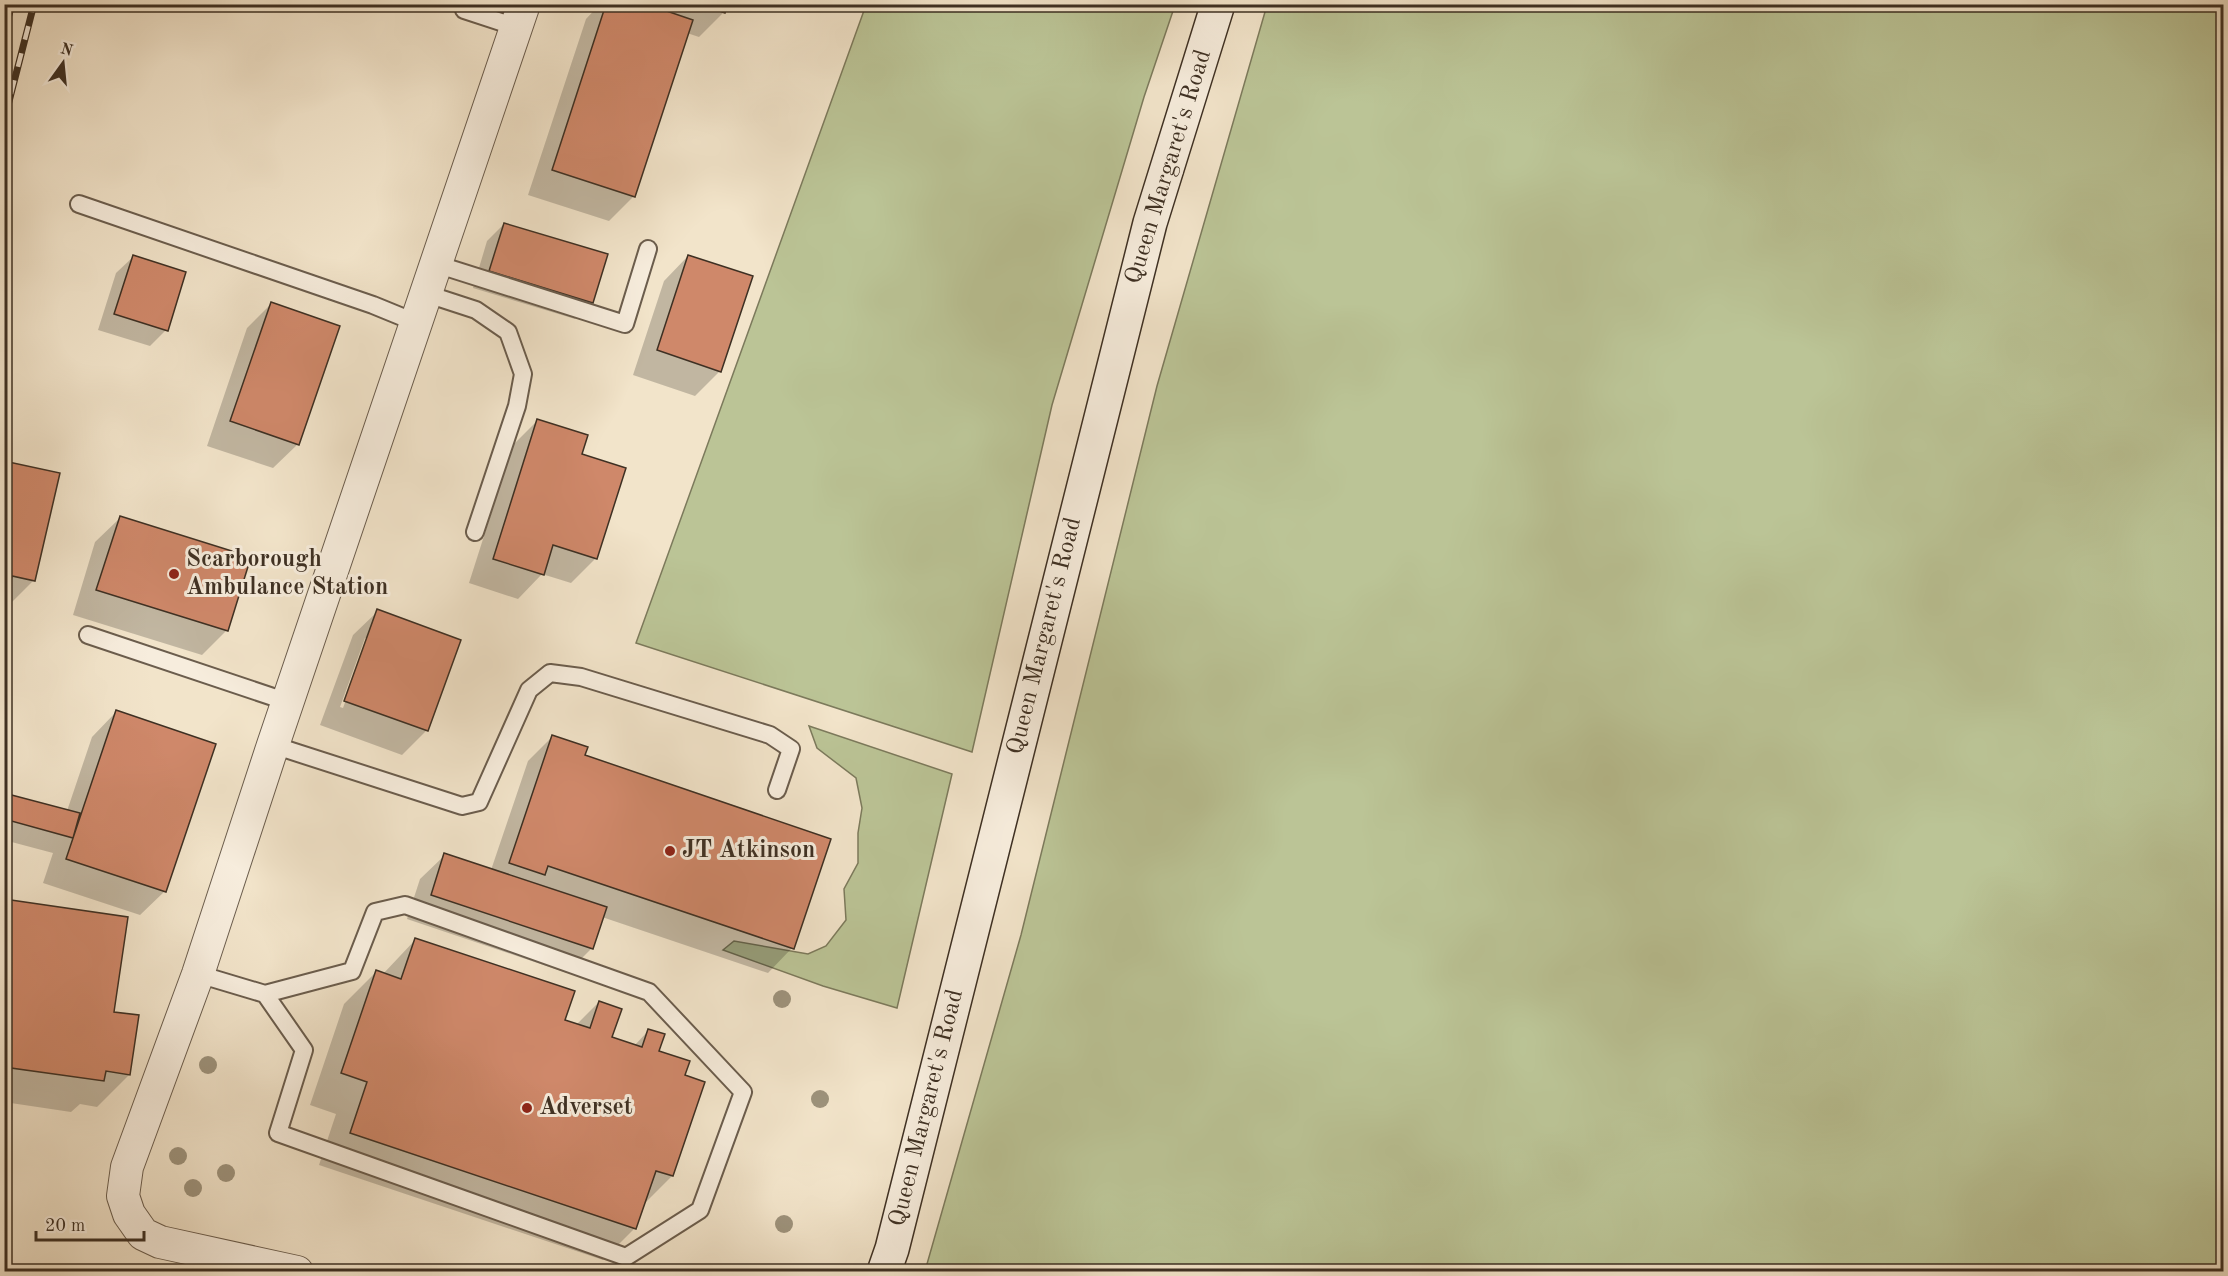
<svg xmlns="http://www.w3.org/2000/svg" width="2228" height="1276" font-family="'Old Standard TT',serif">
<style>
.green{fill:#bbc496;stroke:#7c7a5c;stroke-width:1.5}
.shadow{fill:#0003;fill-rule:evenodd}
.building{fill:#cf886a;stroke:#3e3023;stroke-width:1.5}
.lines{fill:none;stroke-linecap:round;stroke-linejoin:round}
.service-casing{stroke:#6b5d4d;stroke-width:20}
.minor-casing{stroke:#6b5d4d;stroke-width:34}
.secondary-casing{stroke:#3e3023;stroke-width:36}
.service{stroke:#f7eddd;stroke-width:16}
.minor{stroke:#f7eddd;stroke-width:32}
.secondary{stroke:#f7eddd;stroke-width:33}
.rail-casing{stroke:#3e3023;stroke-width:7}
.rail{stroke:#f7eddd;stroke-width:4.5;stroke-dasharray:14;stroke-linecap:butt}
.tree{fill:#9d927b}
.poi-dot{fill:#8f2418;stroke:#f7eddd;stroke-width:2}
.labels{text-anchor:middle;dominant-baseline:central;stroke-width:6;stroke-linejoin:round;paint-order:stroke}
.street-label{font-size:24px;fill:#3e3023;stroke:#f7eddd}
.poi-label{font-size:24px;font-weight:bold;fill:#3e3023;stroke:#f7eddd;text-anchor:start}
</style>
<rect width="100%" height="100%" fill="#f2e4ca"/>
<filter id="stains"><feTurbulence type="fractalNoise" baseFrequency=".00333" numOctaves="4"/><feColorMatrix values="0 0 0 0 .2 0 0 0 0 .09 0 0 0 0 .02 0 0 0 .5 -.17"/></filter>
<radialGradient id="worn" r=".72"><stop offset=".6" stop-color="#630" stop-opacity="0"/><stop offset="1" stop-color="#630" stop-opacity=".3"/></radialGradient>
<path class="green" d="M866,5H1175L1144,97L1052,405L972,752L636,643Z
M1267,5H2223V1271H925L1021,935L1157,386Z
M809,726L952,774L897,1008L823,986L723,950L734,941L808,954L826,946L846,920L844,889L858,863V833L862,808L856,778L817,748Z"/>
<path class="shadow" d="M600,4H726L724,12L699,37L687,33L634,196L609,221L528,195L586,19Z
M504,224L592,302L575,319L473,288L487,241Z
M688,256L720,371L695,396L633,375L664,281Z
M133,257L166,330L150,346L98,330L116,273Z
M271,304L298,444L273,468L207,446L247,328Z
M538,420L580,455L596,558L571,583L542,574L518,599L469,583L513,445Z
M4,462L34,580L9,605L4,604Z
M120,518L227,630L202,655L73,615L95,542Z
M378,611L459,640L426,731L402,755L320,725L353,635ZM365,638H368L343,708L340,707Z
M116,712L165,891L140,915L43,883L53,853L4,840V794L67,811L92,737Z
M552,737L584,756L792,948L768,973L602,917L592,948L567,973L407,919L420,879L445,855L491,870L528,761Z
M4,901L112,1013L137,1017L129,1075L97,1107L80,1104L71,1112L4,1102Z
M416,939L563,1021L576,1025L599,1002L610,1038L634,1046L649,1030L657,1052L684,1076L672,1176L643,1205L635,1228L603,1260L319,1165L336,1114L310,1105L344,1004L376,972L383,974Z"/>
<path class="building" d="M606,4H646L693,20L635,197L552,170Z
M699,4H728L725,13Z
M504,223L608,254L593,303L489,271Z
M133,255L186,272L168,331L114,314Z
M688,255L753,276L721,372L657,350Z
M271,302L340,326L299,445L230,421Z
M537,419L588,435L582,454L626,468L597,559L553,545L544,575L493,559Z
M4,461L60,473L35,581L12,576L4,606Z
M120,516L251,557L228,631L96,590Z
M377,609L461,640L428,731L344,701Z
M116,710L216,744L166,892L66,859Z
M552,735L588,747L585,755L831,839L794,949L548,866L545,875L509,863Z
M4,793L80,813L73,838L4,819Z
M444,853L607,907L593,949L431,895Z
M4,899L128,917L114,1012L139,1015L130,1075L106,1071L104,1081L4,1067Z
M415,938L575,991L565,1020L590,1028L599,1001L622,1009L612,1037L642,1047L648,1029L665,1034L659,1051L690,1061L685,1075L705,1082L673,1176L656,1171L636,1229L350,1133L367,1082L341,1073L376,970L401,979Z"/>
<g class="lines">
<defs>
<path id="service" d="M464,10L516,27
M79,204L373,305L417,323
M436,264L625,324L648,249
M427,294L476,310L508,332L523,374L517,406L475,532
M88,635L288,702
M273,745L462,806L479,802L529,690L550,673L581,677L770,735L791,749L777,790
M198,974L265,994L352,971L375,912L405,905L649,992L743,1092L700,1210L626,1257L278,1133L304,1050L265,994"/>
<path id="minor" d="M297,1272L160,1242L143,1234L129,1214L123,1196L127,1167L198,974L273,745L524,4"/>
<path id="secondary" d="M884,1272L892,1249L1150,223L1218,4"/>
</defs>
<use href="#service" class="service-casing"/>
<use href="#minor" class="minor-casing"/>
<use href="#secondary" class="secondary-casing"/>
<use href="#service" class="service"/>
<use href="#minor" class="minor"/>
<use href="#secondary" class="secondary"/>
<defs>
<path id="rail" d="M4,32L12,4
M4,121L34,4"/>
</defs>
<use href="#rail" class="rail-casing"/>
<use href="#rail" class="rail"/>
</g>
<g class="tree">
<circle cx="782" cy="999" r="9"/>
<circle cx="208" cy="1065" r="9"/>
<circle cx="820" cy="1099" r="9"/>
<circle cx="178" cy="1156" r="9"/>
<circle cx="226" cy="1173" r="9"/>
<circle cx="193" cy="1188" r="9"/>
<circle cx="784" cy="1224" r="9"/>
</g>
<g class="poi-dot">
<circle cx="174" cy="574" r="6"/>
<circle cx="670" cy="851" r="6"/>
<circle cx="527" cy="1108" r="6"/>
</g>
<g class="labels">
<g class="street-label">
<text transform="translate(1169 167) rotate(-73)">Queen Margaret's Road</text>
<text transform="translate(1045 636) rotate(-76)">Queen Margaret's Road</text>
<text transform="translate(927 1108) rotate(-76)">Queen Margaret's Road</text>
</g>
<g class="poi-label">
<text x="186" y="560">Scarborough<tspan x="186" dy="28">Ambulance Station</tspan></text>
<text x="682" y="851">JT Atkinson</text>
<text x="539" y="1108">Adverset</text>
</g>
</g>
<rect width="2228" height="1276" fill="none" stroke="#f2e4ca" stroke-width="24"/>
<rect x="6" y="6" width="2216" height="1264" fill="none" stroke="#3e3023" stroke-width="3"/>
<rect x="12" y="12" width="2204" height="1252" fill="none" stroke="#3e3023" stroke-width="1.5"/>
<g transform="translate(63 63) rotate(15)" stroke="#f7eddd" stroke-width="4.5" paint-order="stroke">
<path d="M0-4.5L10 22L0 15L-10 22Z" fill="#3e3023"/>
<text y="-9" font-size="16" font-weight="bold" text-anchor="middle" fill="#3e3023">N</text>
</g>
<path d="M36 1231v9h108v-9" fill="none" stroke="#3e3023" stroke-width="3"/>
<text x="45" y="1231" font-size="18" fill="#3e3023" stroke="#f7eddd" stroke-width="4.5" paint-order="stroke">20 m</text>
<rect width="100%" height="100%" filter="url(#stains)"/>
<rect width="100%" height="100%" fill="url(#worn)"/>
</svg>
